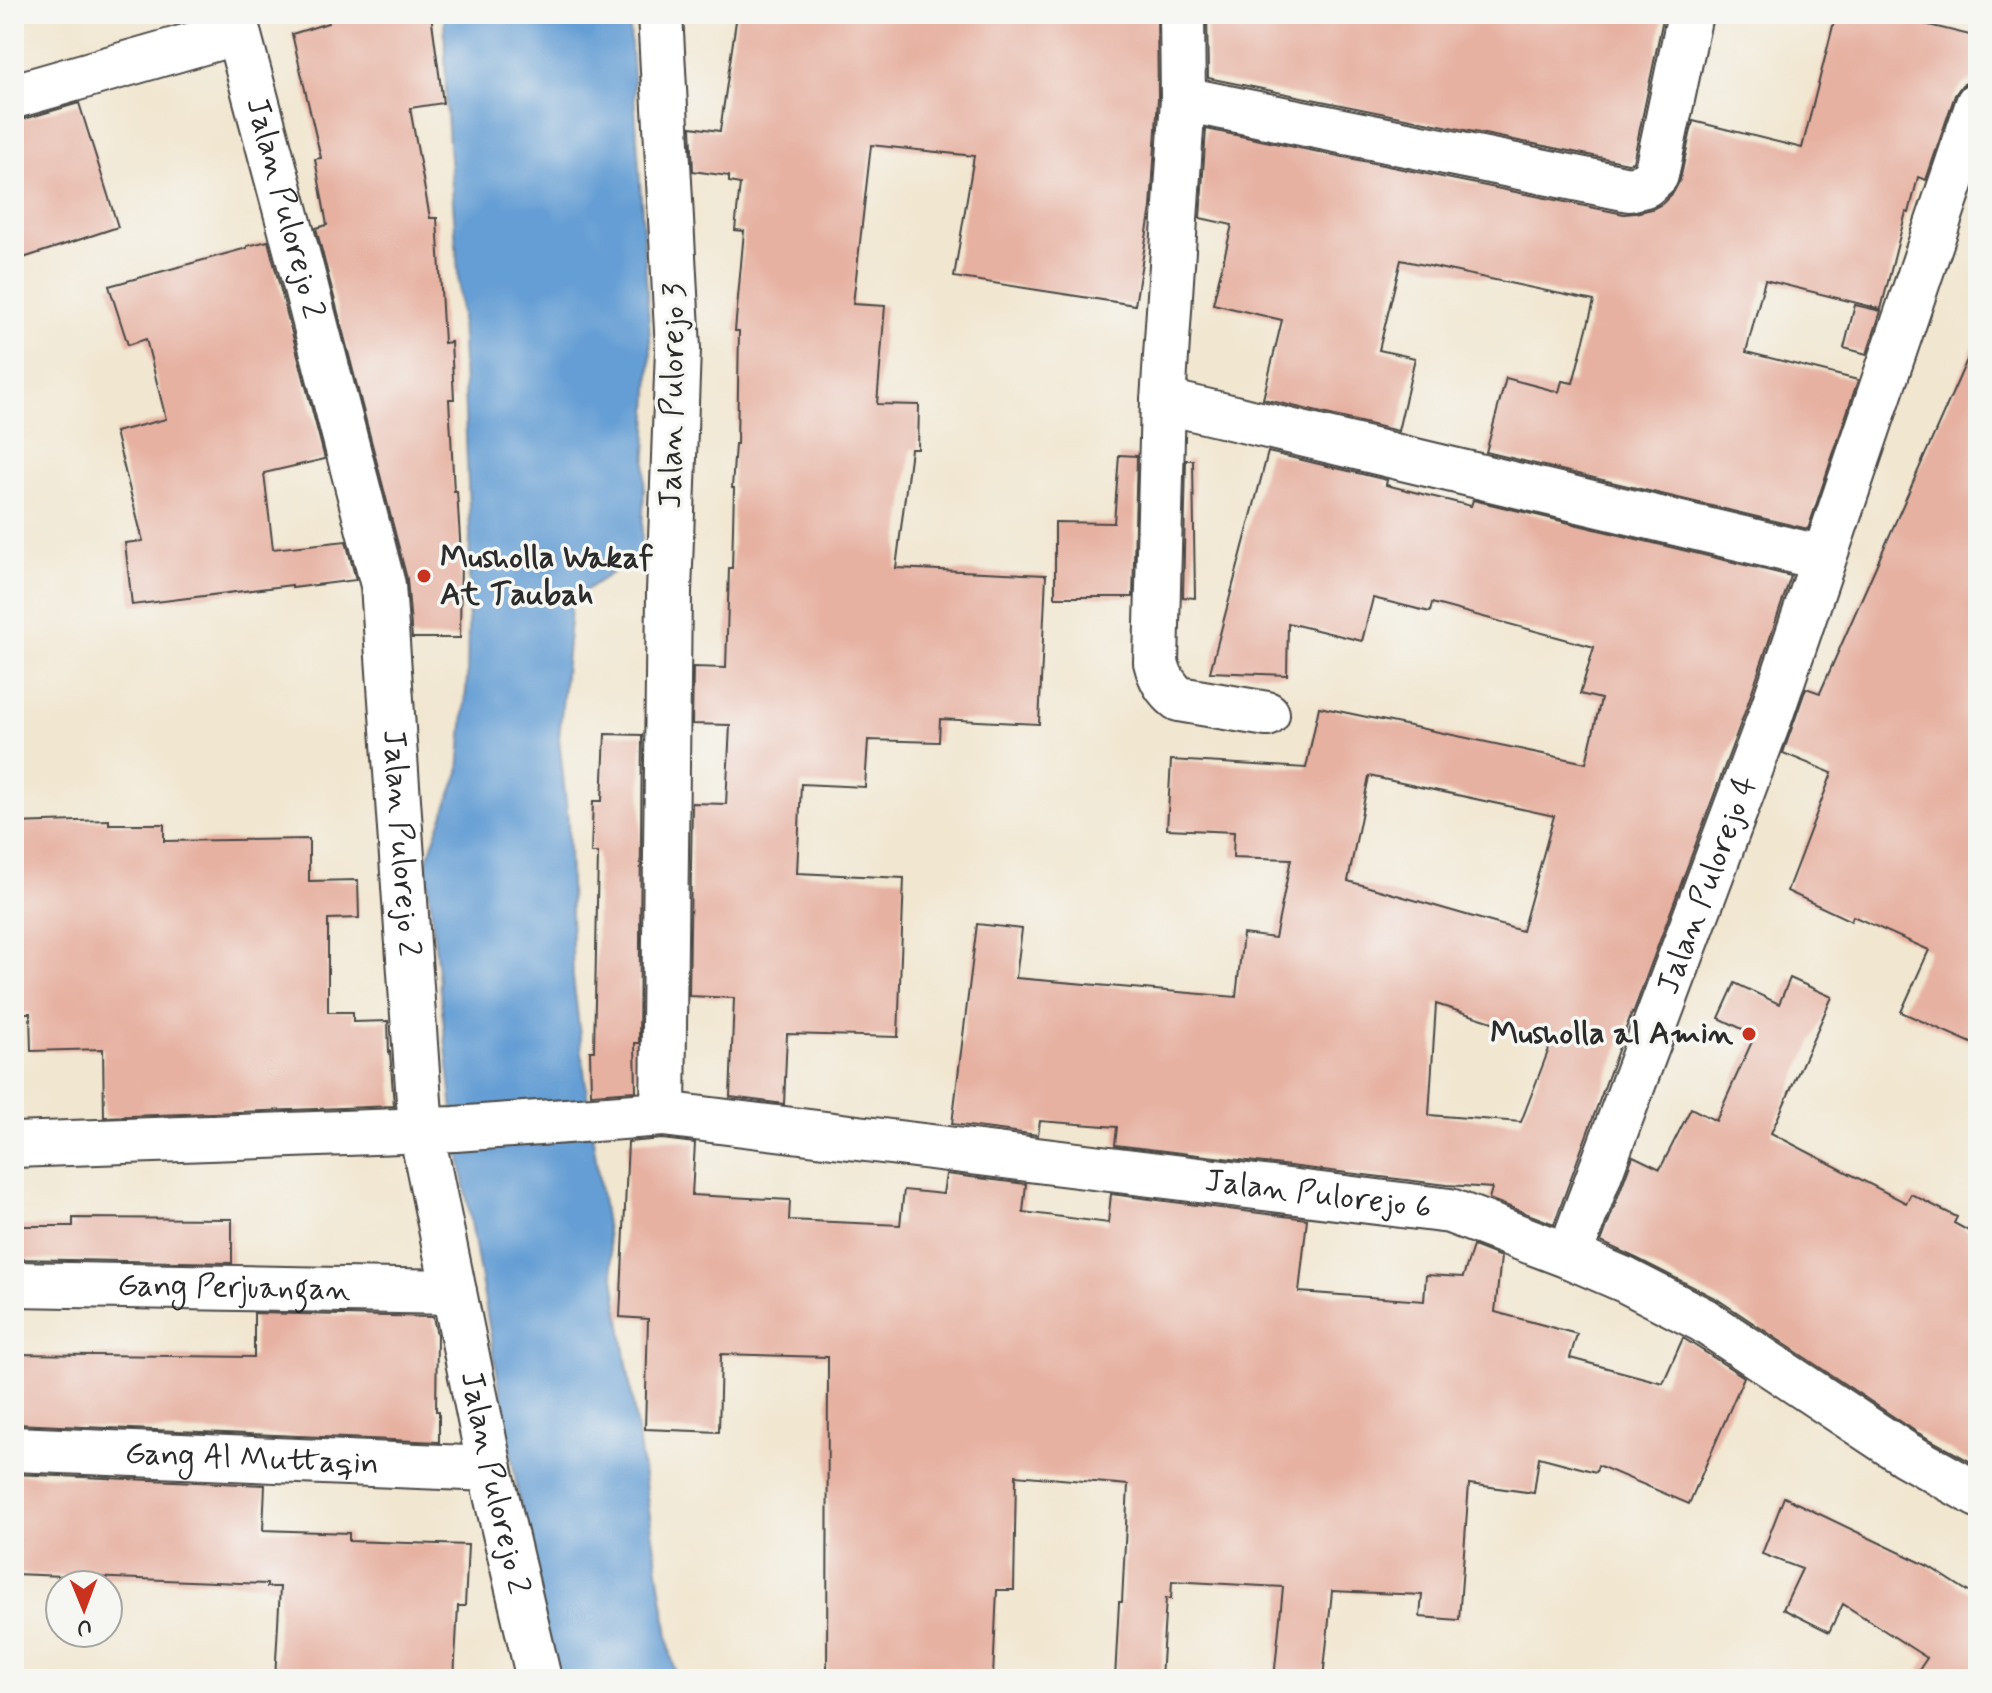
<svg xmlns="http://www.w3.org/2000/svg" width="1992" height="1693" font-family="Mynerve,sans-serif">
<style>
.water{fill:#659ed4;stroke:#486480;stroke-width:2}
.building{fill:#e6b1a1;fill-rule:evenodd}
.lines{fill:none;stroke-linecap:round;stroke-linejoin:round}
.street-casing{stroke:#494744;stroke-width:48}
.street{stroke:#fff;stroke-width:44}
.poi-dot{fill:#c8321e;stroke:#f6f6f2;stroke-width:3}
.labels{text-anchor:middle;dominant-baseline:central;stroke-width:7;stroke-linejoin:round;paint-order:stroke}
.street-label{font-size:32px;fill:#2b2b2b;stroke:#f6f6f2}
.poi-label{font-size:32px;font-weight:bold;fill:#2b2b2b;stroke:#f6f6f2;text-anchor:start}
</style>
<rect width="100%" height="100%" fill="#f6f6f2"/>
<filter id="ink" filterUnits="userSpaceOnUse"><feTurbulence type="fractalNoise" baseFrequency=".0125" numOctaves="2"/><feDisplacementMap in="SourceGraphic" scale="16" xChannelSelector="R" yChannelSelector="G"/><feConvolveMatrix kernelMatrix="1 2 1 2 8 2 1 2 1" color-interpolation-filters="sRGB"/></filter>
<filter id="wash" filterUnits="userSpaceOnUse"><feTurbulence type="fractalNoise" baseFrequency=".006" numOctaves="4" result="noise"/><feDisplacementMap in="SourceGraphic" scale="32" xChannelSelector="R" yChannelSelector="G"/><feGaussianBlur stdDeviation="1.8" result="paint"/><feColorMatrix in="noise" values="0 0 0 0 0 0 0 0 0 0 0 0 0 0 0 0 0 1.4 0 .05"/><feComposite in="paint" operator="in"/></filter>
<g filter="url(#wash)">
<rect width="100%" height="100%" fill="#f1e6d0"/>
<path class="water" d="M444,14H629L651,352L641,554L572,599L559,739L568,821L573,977L590,1119L671,1656L678,1679H557L544,1644L455,1129L426,862L459,772L467,678L470,533L461,316L446,101Z"/>
<g id="blocks">
<path class="building" d="M326,14H431L443,103L410,108L430,218H437L444,343L451,342L454,399H449L454,491H457L461,555L460,638H412L407,579L316,228L327,225L315,159L321,158L292,34L328,23Z
M737,14H1157L1158,98L1151,208L1135,305L954,277L974,156L871,145L853,304L885,306L877,404L919,405L918,449H911L896,568L1046,575L1039,724L940,719L939,742L868,740L865,787L801,784L797,873L904,878L898,1037L787,1034L784,1104L730,1097L734,998L689,996L692,803L726,804L730,725L692,724L693,667L726,668L729,568H732L734,488H732L735,444H737L739,331H735L744,231L735,230L740,184L729,182V176L693,171L691,127L720,131Z
M1207,14H1664L1633,162L1628,163L1208,78Z
M1836,14H1884L1978,37V80H1972L1962,85L1955,95L1926,180L1918,177L1909,213L1906,212L1881,309L1765,280L1746,352L1858,380L1808,529L1486,452L1506,378L1559,392L1562,381L1573,383L1594,301L1401,260L1379,350L1415,358L1398,431L1263,399L1282,320L1213,304L1232,225L1200,218L1206,129L1624,214L1635,213L1652,209L1662,204L1673,193L1680,180L1693,121L1802,148Z
M79,103L118,227L14,261V122Z
M268,241L325,459L264,473L273,549L346,541L356,580L292,588V585L132,605L125,543L143,541L115,432L166,419L146,339L128,345L109,286L247,248V246Z
M1855,305L1881,311L1867,354L1844,348Z
M1978,335V1046L1901,1012L1929,950L1853,916L1851,921L1787,891L1832,773L1783,753L1806,688L1820,693Z
M1268,452L1387,480L1386,485L1471,506L1473,500L1791,576L1746,709L1633,1013L1632,1012L1554,1224L1489,1199L1492,1188L1447,1185L1115,1145L1117,1127L1040,1121L1038,1135L952,1124L977,924L1022,929L1016,978L1236,997L1243,934L1275,938L1291,859L1233,857L1234,832L1167,829L1171,760L1306,768L1319,707L1586,763L1601,699L1580,694L1594,647L1432,603L1430,612L1373,598L1362,641L1288,623L1287,675L1210,672ZM1369,776L1554,816L1522,931L1348,881ZM1436,1004L1552,1041L1521,1122L1429,1115Z
M1119,455L1137,456L1133,597H1055V522L1114,523Z
M1186,460H1193L1195,598L1183,597Z
M605,734L642,735L639,1043H635L636,1091L591,1094L590,1051H594L598,853H591L593,801H602Z
M109,820V824H164V841L309,839V881L358,880L359,918L328,919V1012H353V1022L388,1021L389,1052H390L394,1106L104,1117L103,1049L31,1051L30,1013H14V823Z
M1790,978L1832,997L1771,1133L1906,1203L1911,1194L1957,1217L1954,1223L1978,1236V1466L1918,1433L1717,1299L1636,1258L1601,1242L1633,1156L1660,1169L1691,1108L1716,1121L1755,1035L1719,1018L1735,983L1779,1004Z
M662,1139L695,1143L692,1195L790,1200L789,1220L900,1225L904,1190L943,1194L946,1174L1026,1184L1023,1212L1108,1223L1111,1194L1307,1219L1299,1292L1424,1301L1426,1275L1463,1277L1473,1246L1501,1257L1495,1312L1577,1334L1570,1358L1663,1383L1683,1338L1744,1377L1689,1504L1598,1465L1596,1472L1539,1457L1534,1493L1469,1484L1459,1620L1420,1617L1422,1595L1332,1591L1323,1679H1274L1283,1587L1172,1581L1171,1599L1166,1598L1161,1679H1115L1119,1602H1122L1128,1485L1016,1475L1014,1590H997L993,1677L885,1673V1679H827L828,1357L721,1354L719,1432L645,1429L648,1319L620,1317L628,1142Z
M73,1218L232,1219V1263L14,1259V1226H73Z
M254,1313L433,1317L437,1335L436,1411H439V1442L14,1424V1354L254,1357Z
M14,1474L265,1485L263,1530L349,1533V1541L468,1545L465,1606H458L454,1679H275L280,1587H267V1584L14,1574Z
M1784,1497L1928,1566L1978,1598V1679H1913L1927,1658L1843,1604L1829,1632L1783,1609L1802,1569L1762,1554Z"/>
</g>
</g>
<g filter="url(#ink)">
<use href="#blocks" fill-opacity="0" stroke="#494744" stroke-width="2"/>
<g class="lines">
<defs>
<g id="street">
<path id="s1" d="M230,14L238,32L301,268L383,585L421,1130L490,1469L539,1679"/>
<path d="M660,14L678,349L669,592L663,1114"/>
<path d="M1182,14L1183,99L1163,401L1156,662C1160,678 1166,689 1179,699L1267,714"/>
<path d="M14,96L238,32"/>
<path d="M1183,99L1629,189L1645,185L1656,175L1690,14"/>
<path d="M1163,401L1823,558"/>
<path id="s2" d="M14,1145L455,1129L663,1114L1450,1211L1569,1256L1625,1280L1703,1320L1905,1454L1978,1495"/>
<path id="s3" d="M1569,1256L1770,717L1978,104"/>
<path id="s4" d="M14,1284L454,1292"/>
<path id="s5" d="M14,1449L490,1469"/>
</g>
</defs>
<use href="#street" class="street-casing"/>
<use href="#street" class="street"/>
</g>
</g>
<g class="poi-dot">
<circle cx="424" cy="576" r="8"/>
<circle cx="1749" cy="1034" r="8"/>
</g>
<g class="labels">
<g class="street-label">
<text stroke="none"><textPath href="#s1" startOffset="202">Jalan Pulorejo 2</textPath></text>
<text transform="translate(673 396) rotate(-89)">Jalan Pulorejo 3</text>
<text stroke="none"><textPath href="#s1" startOffset="850">Jalan Pulorejo 2</textPath></text>
<text stroke="none"><textPath href="#s3" startOffset="396">Jalan Pulorejo 4</textPath></text>
<text stroke="none"><textPath href="#s2" startOffset="1310">Jalan Pulorejo 6</textPath></text>
<text stroke="none"><textPath href="#s4" startOffset="220">Gang Perjuangan</textPath></text>
<text stroke="none"><textPath href="#s5" startOffset="238">Gang Al Muttaqin</textPath></text>
<text stroke="none"><textPath href="#s1" startOffset="1498">Jalan Pulorejo 2</textPath></text>
</g>
<g class="poi-label">
<text x="440" y="558">Musholla Wakaf<tspan x="440" dy="37">At Taubah</tspan></text>
<text x="1733" y="1034" text-anchor="end">Musholla al Amin</text>
</g>
</g>
<rect width="1992" height="1693" fill="none" stroke="#f6f6f2" stroke-width="48"/>
<g transform="translate(84 1609) rotate(179)"><circle r="38" fill="#f6f6f2" stroke="#a5a5a2" stroke-width="2"/>
<path d="M0-6L14 30L0 20L-14 30Z" fill="#c8321e"/>
<text y="-12" font-size="22" font-weight="bold" text-anchor="middle" fill="#2b2b2b">U</text>
</g>
</svg>
